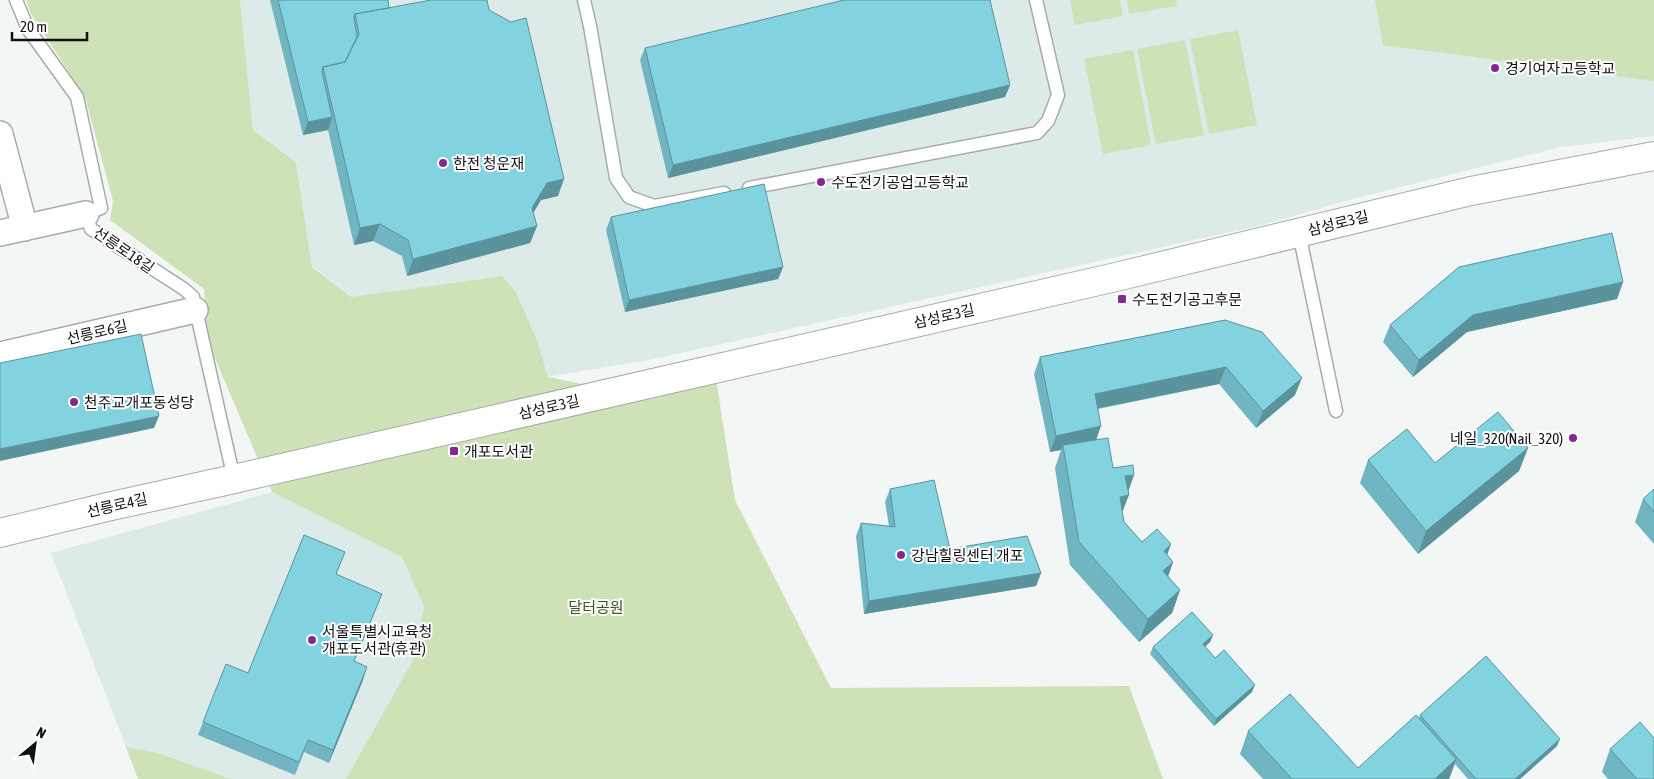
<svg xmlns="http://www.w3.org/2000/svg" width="1654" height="779" font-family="'Asap Condensed','Noto Sans KR',sans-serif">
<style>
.built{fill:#ddebe8}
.green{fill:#cfe1b6}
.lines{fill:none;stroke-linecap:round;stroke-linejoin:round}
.lane-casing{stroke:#a7acab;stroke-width:15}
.street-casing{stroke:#a7acab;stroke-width:28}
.secondary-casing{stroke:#a7acab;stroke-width:30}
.lane{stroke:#fff;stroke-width:12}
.street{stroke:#fff;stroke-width:25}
.secondary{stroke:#fff;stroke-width:28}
.wall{fill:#70b5c1}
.shaded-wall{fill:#5b939d}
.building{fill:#82d2e0;stroke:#5b939d}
.poi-dot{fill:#832793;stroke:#fff;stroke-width:2}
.labels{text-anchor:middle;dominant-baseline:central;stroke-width:4;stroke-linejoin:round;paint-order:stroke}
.poi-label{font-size:15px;fill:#101111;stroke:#fff;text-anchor:start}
.street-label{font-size:15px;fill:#101111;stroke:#fff}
.park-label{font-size:15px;fill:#405519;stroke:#fff}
</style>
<rect width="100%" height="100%" fill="#f2f7f6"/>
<path class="built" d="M240,0H1654V136L1561,147L1345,201L1263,225L649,360L548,377L537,340L516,292L502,276L351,297L312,266L296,162L253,130Z
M272,492L402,557L424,607L414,658L346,779H227L126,747L51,553Z"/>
<path class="green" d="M26,0H240L253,130L296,162L312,267L351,297L502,276L516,292L537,340L548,377L613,390L716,379L735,500L831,688L1129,686L1163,779H346L414,658L424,607L402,557L272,492L207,340L204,289L110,220L113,201L85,97L31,14Z
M1070,0H1120L1123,16L1075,25Z
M1127,0H1176L1177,6L1129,14Z
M1375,0H1654V81L1383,45Z
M1238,30L1257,125L1209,134L1190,39Z
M1185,40L1204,135L1156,144L1137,49Z
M1133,50L1151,145L1103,154L1084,59Z
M126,747L158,753L231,779H138Z"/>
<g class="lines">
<defs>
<path id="lane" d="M16,0L28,29L77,97L101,208L86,214L91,229L184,289L193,297L234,479
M584,0L590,26L616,178L629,197L654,206L724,193
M749,188L1037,133L1048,121L1058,95L1036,0
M1299,233L1336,411"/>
<path id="street" d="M0,134L25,228
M0,233L86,214
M0,355L195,310"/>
<path id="secondary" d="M0,533L107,507L234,479L1116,277L1471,191L1654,156"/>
</defs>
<use href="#lane" class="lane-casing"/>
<use href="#street" class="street-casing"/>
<use href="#secondary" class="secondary-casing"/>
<use href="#lane" class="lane"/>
<use href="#street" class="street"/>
<use href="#secondary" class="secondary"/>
</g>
<path class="wall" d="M270,0H388L389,8L489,10L558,196L541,200L533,213L537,226L530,243L407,276L402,256L373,241L354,245L328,130L303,135Z
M645,48L1010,85L1005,97L668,178L640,60Z
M611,217L783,267L778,279L625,312L606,230Z
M1623,282L1617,299L1467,332L1413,377L1383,342L1390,325Z
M1225,320L1295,395L1256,428L1219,384L1098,409L1097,439L1128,492L1122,512L1124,522L1142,542L1167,555L1173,562L1168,576L1180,590L1172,613L1139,642L1070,565L1055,468L1061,450L1050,452L1034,374L1040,357Z
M1528,448L1519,471L1418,554L1360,483L1368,460L1435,463Z
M890,489L950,549L1041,573L1036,586L864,614L856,536L861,523L889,526L885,502Z
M1654,489V544L1635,522L1643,499Z
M345,552L336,575L377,606L354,662L363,680L329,763L304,752L295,775L198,735L203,722L248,673Z
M1213,635L1210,642L1205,647L1215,658L1252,692L1214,726L1150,654L1153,647Z
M1420,715L1557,746L1520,779H1468L1455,764L1449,779H1263L1240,754L1248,731L1358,768L1419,718Z
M1610,749L1654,779H1608L1602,772Z"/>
<path class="shaded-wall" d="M1010,85L1005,97L668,178L673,165Z
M332,117L328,130L303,135L308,122Z
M564,179L558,196L541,200L526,225L532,208L547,183Z
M380,224L373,241L354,245L360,228Z
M537,226L530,243L407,276L413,259Z
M783,267L778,279L625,312L629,300Z
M1623,282L1617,299L1467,332L1413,377L1419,360L1473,315Z
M1226,367L1219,384L1089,410L1095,394Z
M1302,378L1295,395L1256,428L1263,411Z
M159,416L154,428L0,461V449Z
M1101,426L1095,443L1063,445L1061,450L1050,452L1056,436Z
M1528,448L1519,471L1418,554L1426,531Z
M1134,475L1127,495H1129L1120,518L1111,520L1125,476Z
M1171,544L1163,567L1164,551Z
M1173,562L1165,585L1163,571Z
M1041,573L1036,586L864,614L869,601Z
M1180,590L1172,613L1139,642L1148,619Z
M1213,635L1210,642L1200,651L1203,644Z
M367,667L363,680L329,763L333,750Z
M1255,685L1252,692L1214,726L1216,719Z
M1560,739L1557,746L1520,779H1515Z
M1456,759L1449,779H1435Z"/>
<path class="building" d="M278,0H388L389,8L355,14L354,18L357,37L345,62L323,67L322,72L332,117L308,122Z
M431,0H487L489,10L511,22L526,18L564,179L547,183L532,208L537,226L413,259L408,240L380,224L360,228L323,67L345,62L359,34L355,14Z
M844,0H990L1010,85L673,165L645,48Z
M764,184L783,267L629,300L611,217Z
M1612,233L1623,282L1473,315L1419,360L1390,325L1459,267Z
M1225,320L1262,332L1302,378L1263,411L1226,367L1095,394L1101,426L1056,436L1040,357Z
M141,334L159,416L0,449V363Z
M1498,412L1528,448L1426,531L1368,460L1407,429L1435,463Z
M1108,438L1113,468L1133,465L1134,475L1125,476L1129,495L1120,497L1124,522L1142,542L1157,529L1171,544L1164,551L1173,562L1163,571L1180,590L1148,619L1079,542L1063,445Z
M934,480L950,549L1027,536L1041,573L869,601L861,523L895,527L890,489Z
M1654,489V512L1643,499Z
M304,535L345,552L336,574L382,594L354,661L367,667L333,750L308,740L299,762L203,722L226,664L248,673Z
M1192,612L1213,635L1203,644L1215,658L1224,650L1255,685L1216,719L1153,647Z
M1486,656L1560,739L1515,779H1476L1420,715Z
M1290,694L1358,768L1416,715L1456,759L1435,779H1292L1248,731Z
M1640,722L1654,738V779H1637L1610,749Z"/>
<g class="poi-dot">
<circle cx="1495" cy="68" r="5"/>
<circle cx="443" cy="163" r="5"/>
<circle cx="821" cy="182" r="5"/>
<rect x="1117" y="294" width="10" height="10" rx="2.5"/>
<circle cx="74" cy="402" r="5"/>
<circle cx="1573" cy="438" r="5"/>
<rect x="449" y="446" width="10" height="10" rx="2.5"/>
<circle cx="901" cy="555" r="5"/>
<circle cx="312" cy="640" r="5"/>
</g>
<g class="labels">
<g class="poi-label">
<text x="1505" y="68">경기여자고등학교</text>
<text x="453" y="163">한전 청운재</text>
<text x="831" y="182">수도전기공업고등학교</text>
<text x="1132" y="299">수도전기공고후문</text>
<text x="84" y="402">천주교개포동성당</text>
<text x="1563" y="438" text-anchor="end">네일_320(Nail_320)</text>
<text x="464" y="451">개포도서관</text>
<text x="911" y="555">강남힐링센터 개포</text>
<text x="322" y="631">서울특별시교육청<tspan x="322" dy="17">개포도서관(휴관)</tspan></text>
</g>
<g class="street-label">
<text transform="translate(1338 223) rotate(-14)">삼성로3길</text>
<text transform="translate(124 250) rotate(34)">선릉로18길</text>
<text transform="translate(944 316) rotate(-13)">삼성로3길</text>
<text transform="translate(97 332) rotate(-13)">선릉로6길</text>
<text transform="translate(549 407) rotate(-13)">삼성로3길</text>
<text transform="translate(117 505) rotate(-13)">선릉로4길</text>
</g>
<g class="park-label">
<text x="596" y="607">달터공원</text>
</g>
</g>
<g transform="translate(35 744) rotate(29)" stroke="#ffffff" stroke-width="4" paint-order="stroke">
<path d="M0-4L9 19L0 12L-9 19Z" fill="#101111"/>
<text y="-8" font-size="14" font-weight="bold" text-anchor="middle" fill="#101111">N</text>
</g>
<path d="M12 32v8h75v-8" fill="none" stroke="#101111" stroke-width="2.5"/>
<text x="20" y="32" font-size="15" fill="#101111" stroke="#ffffff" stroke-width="4" paint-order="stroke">20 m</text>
</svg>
